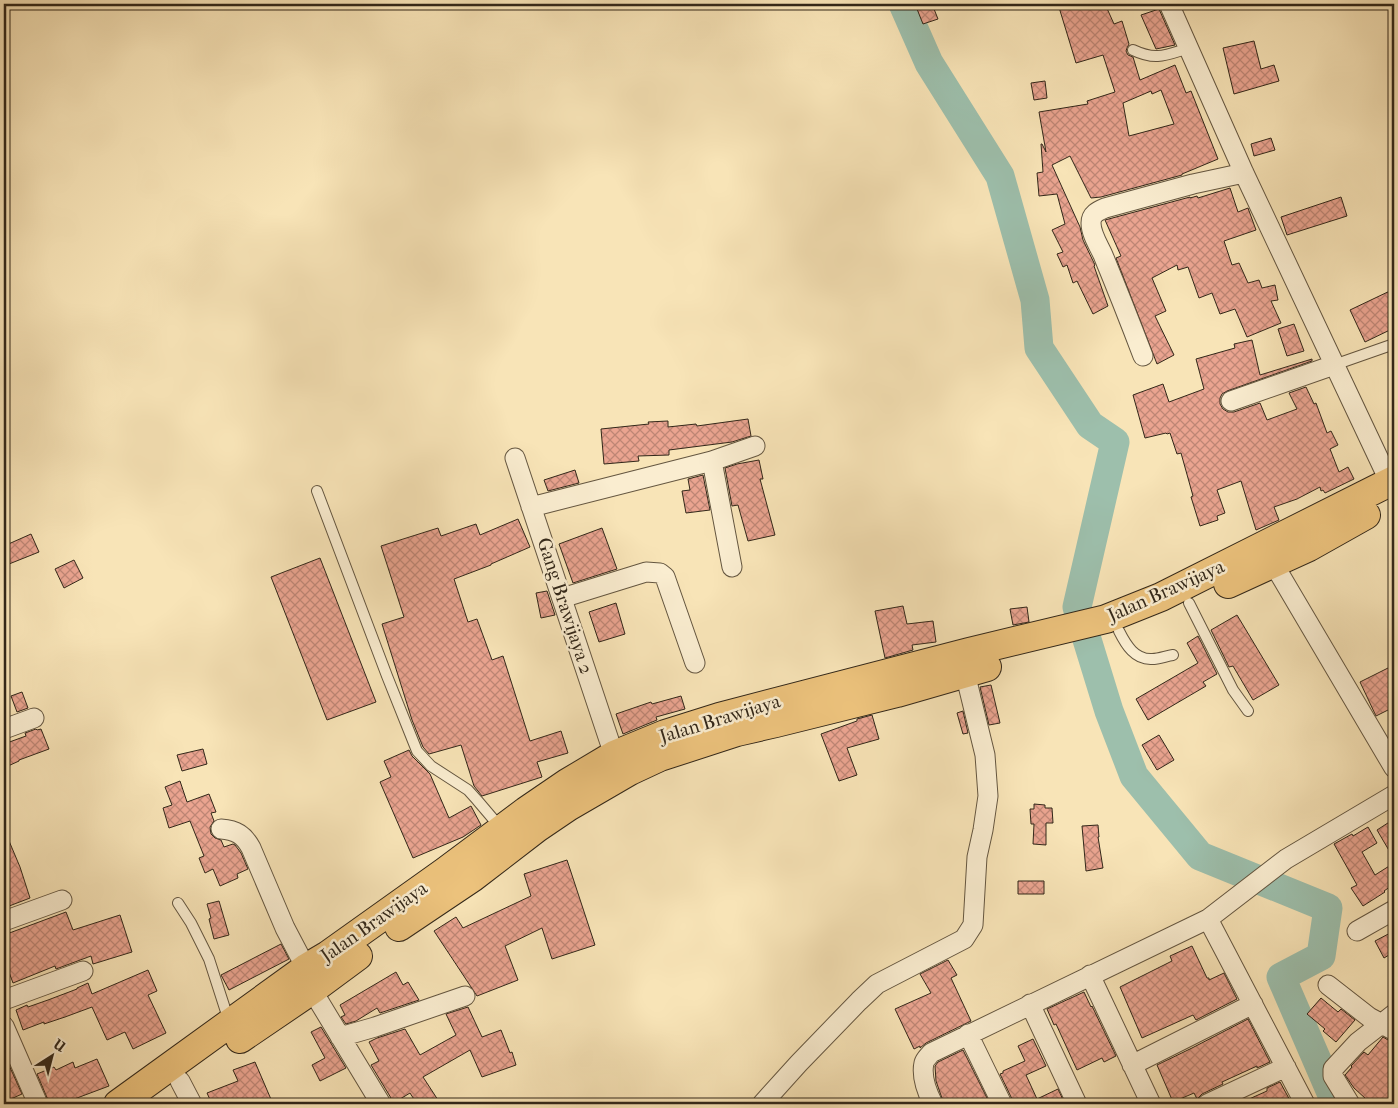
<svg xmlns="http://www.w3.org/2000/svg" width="1398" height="1108" font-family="'IM FELL French Canon',serif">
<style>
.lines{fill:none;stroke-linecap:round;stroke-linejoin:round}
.river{stroke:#9dbfac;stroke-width:29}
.building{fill:url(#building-cross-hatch);stroke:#322719;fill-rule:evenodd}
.lane-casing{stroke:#645640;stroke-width:12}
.street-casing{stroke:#645640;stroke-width:21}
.highway-casing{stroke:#322719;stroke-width:30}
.lane{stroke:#faedd0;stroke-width:10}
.street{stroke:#faedd0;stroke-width:19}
.highway{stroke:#ecc27c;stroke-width:28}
.labels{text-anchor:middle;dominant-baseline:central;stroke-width:5;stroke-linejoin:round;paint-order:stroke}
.street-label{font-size:19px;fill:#322719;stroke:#faedd0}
</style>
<defs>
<pattern id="building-cross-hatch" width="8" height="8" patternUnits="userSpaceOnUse" patternTransform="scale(1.25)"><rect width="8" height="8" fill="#eaa490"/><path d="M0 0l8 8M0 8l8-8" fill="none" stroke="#be8675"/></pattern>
</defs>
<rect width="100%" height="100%" fill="#f8e4b7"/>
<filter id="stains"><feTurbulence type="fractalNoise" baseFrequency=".004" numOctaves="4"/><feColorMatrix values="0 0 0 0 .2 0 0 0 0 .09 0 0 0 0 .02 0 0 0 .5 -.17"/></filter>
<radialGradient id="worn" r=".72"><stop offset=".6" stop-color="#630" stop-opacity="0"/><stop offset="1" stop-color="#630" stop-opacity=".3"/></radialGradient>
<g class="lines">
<path class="river" d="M903,4L929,63L1000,176L1035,300L1039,348L1090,425L1115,442L1077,607L1109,711L1134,776L1200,856L1328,908L1321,956L1281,977L1336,1104"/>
</g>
<path class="building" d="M915,4H932L938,19L923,24Z
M1058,4H1105L1114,24L1122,21L1129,44L1127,48L1126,51L1128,55L1133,57L1140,80L1175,65L1186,93L1191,91L1218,159L1182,174V175L1101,197L1091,198L1070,156L1052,165L1080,227L1083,240L1095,265L1094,266L1108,306L1093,314L1077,281L1073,283L1067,265L1063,267L1057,254L1063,252L1052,230L1065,224L1057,194L1039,196L1037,173L1043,172L1041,144H1042L1046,152L1039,112L1088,104L1087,101L1115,92L1103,55L1076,63ZM1161,90L1174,124L1129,136L1123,103L1151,91L1152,94Z
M1159,9L1175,45L1156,49L1141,15Z
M1254,41L1261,69L1274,65L1279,81L1234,94L1223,48Z
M1045,81L1047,98L1034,100L1031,83Z
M1271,138L1275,150L1254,156L1251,144Z
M1230,188L1238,212L1248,208L1256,230L1224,241L1232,265L1239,263L1248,283L1259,280L1262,288L1275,285L1278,300L1271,301L1281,323L1247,337L1235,309L1220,314L1212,293L1199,298L1188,267L1178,270L1177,265L1152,278L1166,311L1155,316L1174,355L1157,364L1116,258L1121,256L1105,220L1190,197V198L1197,196L1198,198Z
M1341,197L1347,216L1287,235L1281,217Z
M1394,289V328L1365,342L1350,310Z
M1294,324L1304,351L1287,356L1278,329Z
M1252,340L1260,375L1312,359V361L1227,391L1222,394L1220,398V404L1223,409L1228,412H1234L1260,403L1267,420L1297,409L1289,393L1306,387L1314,404L1316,403L1327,433L1331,431L1338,445L1330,449L1339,472L1348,467L1354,479L1325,493L1323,490L1321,491L1320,487L1297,499L1274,507L1279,520L1256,530L1241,481L1217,490L1225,513L1217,516L1218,520L1200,526L1191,497L1193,496L1181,453L1177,454L1170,433L1167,434L1166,433L1145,438L1133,395L1163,384L1169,402L1204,389L1196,359L1235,348L1234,344Z
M748,419L751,436L732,442L669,450V455L638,456L639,461L604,464L601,429L649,424L648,422L668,421V427L696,424L697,426Z
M759,460L763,479H760L775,535L748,541L738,505L732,506L725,468L737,464Z
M575,470L579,483L548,491L544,480Z
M703,475L710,510L686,513L682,491L690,490L688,479Z
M518,519L530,547L491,564V565L454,579L468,622L477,619L492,660L503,656L530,741L561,731L568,753L537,762L542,777L482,796L474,786L461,745L429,754L423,747L412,720L382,624L404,617L381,546L438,528L441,536L476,524L480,535Z
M602,528L617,569L573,583L559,544Z
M31,534L39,552L4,566V546Z
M320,558L376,702L327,720L271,577Z
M74,560L83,578L64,588L55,569Z
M547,591L555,615L541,618L536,593Z
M616,603L625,634L599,642L589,612Z
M903,606L907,624L933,621L936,642L912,645L913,650L885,658L875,611Z
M1027,607L1029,622L1013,625L1010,609Z
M1237,615L1279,685L1253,700L1233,666L1229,667L1211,630Z
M1198,636L1217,674L1203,682L1206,686L1148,720L1136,699L1198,663L1187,643Z
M1394,665V707L1376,716L1360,682Z
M991,685L1000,723L989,725L980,687Z
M22,692L28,708L17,712L11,696Z
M681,696L685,709L656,717L657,720L623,734L616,714L651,702L652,704Z
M963,711L968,733L963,734L957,713Z
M872,715L879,739L847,748L857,775L839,781L821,734L857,721V719Z
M36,729L37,730L41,729L49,749L19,760V761L8,766L7,764L4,765V744L26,736L25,733Z
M1159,735L1174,760L1157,770L1142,745Z
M203,749L207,764L182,771L177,755Z
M409,750L412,756L430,774L449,818L471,806L481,825L463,837L413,858L380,782L391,777L384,761Z
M180,781L187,802L209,794L216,812L211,813L214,821L210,827L211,834L215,838L221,840L224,847L233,844L235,845L241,853L248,869L237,874L238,878L220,886L213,869L205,873L199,858L204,856L190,821L169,828L163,808L172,805L165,787Z
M1034,804L1045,805V808H1052L1053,823H1046V845L1033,844L1034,824H1031L1030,809H1034Z
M1394,819V859L1377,830Z
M1098,825L1099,837H1098L1103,868L1086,871L1082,826Z
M1368,827L1377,843L1362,852L1375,875L1394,863V884L1384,891L1385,892L1363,906L1351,888L1357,885L1334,844L1352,834L1353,836Z
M4,829L20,867L30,898L4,908Z
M567,860L595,945L552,959L542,928L505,946L518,980L477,996L434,931L456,917L463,928L531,896L524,874Z
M1018,881H1044V894H1018Z
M219,901L229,935L214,939L209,919L211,918L207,904Z
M66,912L73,930L120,915L132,952L93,964L91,956L56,969L55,966L13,983L6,964H4V935Z
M1394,931V952L1384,958L1375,941Z
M281,944L289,959L229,990L221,975Z
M1192,946L1207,978H1209V980L1224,973L1237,999L1196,1020L1193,1015L1142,1038L1120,987L1172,961L1170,956Z
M948,960L957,975L951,978L971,1021L926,1043L920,1048V1046L914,1049L895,1009L931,993L920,974Z
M148,970L157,991L148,995L166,1033L133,1049L125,1032L107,1040L92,1007L65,1017L44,1024V1022L23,1030L16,1010L27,1005L28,1007L48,1000L77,989V988L88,983L92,994Z
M396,972L403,985L408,982L419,1000L380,1013L377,1008L356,1021L346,1024L341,1017L345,1015L340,1005Z
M1084,992L1091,1007L1092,1006L1116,1056L1104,1062L1102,1058L1077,1070L1056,1024L1054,1025L1047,1009Z
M1321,998L1338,1012L1341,1009L1355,1020L1336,1042L1323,1031L1325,1029L1307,1014Z
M468,1007L482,1037L501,1030L510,1053L512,1052L516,1065L482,1077L470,1050L423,1077L438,1100L431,1104H417L410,1093L392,1104L391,1098L371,1065L379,1061L369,1042L377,1038L405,1029L420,1055L456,1035L446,1014Z
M1248,1019L1270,1062L1257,1068V1066L1222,1082L1223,1084L1202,1094L1197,1099L1194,1093L1173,1102L1157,1065L1192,1048Z
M321,1027L346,1068L320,1081L312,1065L325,1058L311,1032Z
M1383,1037L1388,1040L1394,1045V1095L1386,1104H1361L1366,1099L1354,1088L1345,1075L1352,1067L1351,1066L1364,1052L1368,1055Z
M1033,1039L1046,1066L1026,1075L1037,1099L1058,1089L1065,1104H1013L1012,1099L1000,1074L1003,1073V1071L1025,1061L1018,1046Z
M963,1050L990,1104H944L936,1081L935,1066L938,1062Z
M4,1054L22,1094L4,1102Z
M97,1059L109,1086L61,1104H49L48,1100L37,1074L54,1067L56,1070L73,1062L75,1068Z
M255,1062L273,1104H212L207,1093L238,1081L233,1070Z
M1280,1082L1292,1104H1238L1267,1091V1088Z"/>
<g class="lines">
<defs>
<path id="lane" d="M1133,50C1156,61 1166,55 1189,48
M1334,365L1394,344
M317,491L387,676L417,751L431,766L468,790L477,800L494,820L499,830
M1189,603L1233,690L1248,711
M1119,631C1126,645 1135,660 1152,659C1159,659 1166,656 1173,655
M178,903L191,923L209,959L229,1021"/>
<path id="street" d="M1169,4L1244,173L1394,491
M1143,356C1130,322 1117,289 1103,255C1099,246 1091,234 1091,223C1091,214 1098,211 1105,208L1193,184L1244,173
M1231,401L1334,365
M515,458L614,755
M712,461L732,567
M531,507L712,461L755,446
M1273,563L1394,768
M562,598L646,572L660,573L665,577L695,663
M4,729L34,718
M221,829C236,830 244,835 251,848L285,928L306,968
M1208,919L1305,1104
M4,921L62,900
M1357,931L1394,910
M1090,975L1151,1104
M1328,985L1369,1017L1391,1029
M312,990L381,1104
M4,1000L83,971
M1030,1004L1077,1104
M4,1026L38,1104
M968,1034L1002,1104
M340,1037L375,1027L465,996
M1132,1065L1253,1004
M180,1081L192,1104
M762,1104L799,1063L859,1001L877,984L964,939L973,925L977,857L983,830L988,796L985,755L965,673
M933,1104C927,1092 921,1076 924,1063C925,1059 929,1056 931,1053L1208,919L1286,859L1394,795
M1207,1104L1286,1067
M1350,1104L1333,1076V1069L1358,1042L1394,1014"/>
<path id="highway" d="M1228,584L1309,547L1366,515
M399,927L472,878L537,828L568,807L630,771L660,757L737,732L776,723L897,693L987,667
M240,1039L312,990L358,956
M118,1104L306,968L328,955L443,873L526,811L567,783L614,755L665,734L719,717L969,652L1106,619L1161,597L1394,480"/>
</defs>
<use href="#lane" class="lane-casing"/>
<use href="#street" class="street-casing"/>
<use href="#highway" class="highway-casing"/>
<use href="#lane" class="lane"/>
<use href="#street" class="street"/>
<use href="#highway" class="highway"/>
</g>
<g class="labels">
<g class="street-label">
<text transform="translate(1166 591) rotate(-24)">Jalan Brawijaya</text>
<text transform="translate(565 606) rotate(72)">Gang Brawijaya 2</text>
<text transform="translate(720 719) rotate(-17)">Jalan Brawijaya</text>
<text transform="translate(374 922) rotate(-35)">Jalan Brawijaya</text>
</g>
</g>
<rect width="1398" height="1108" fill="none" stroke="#f8e4b7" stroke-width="20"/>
<rect x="5" y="5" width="1388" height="1098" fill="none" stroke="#322719" stroke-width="2.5"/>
<rect x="10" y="10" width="1378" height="1088" fill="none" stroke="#322719"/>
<g transform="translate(52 1056) rotate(36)" stroke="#faedd0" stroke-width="4" paint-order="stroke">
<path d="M0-4L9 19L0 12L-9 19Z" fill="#322719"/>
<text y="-8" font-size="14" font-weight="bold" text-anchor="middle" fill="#322719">U</text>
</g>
<rect width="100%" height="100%" filter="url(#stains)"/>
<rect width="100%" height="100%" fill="url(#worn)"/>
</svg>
